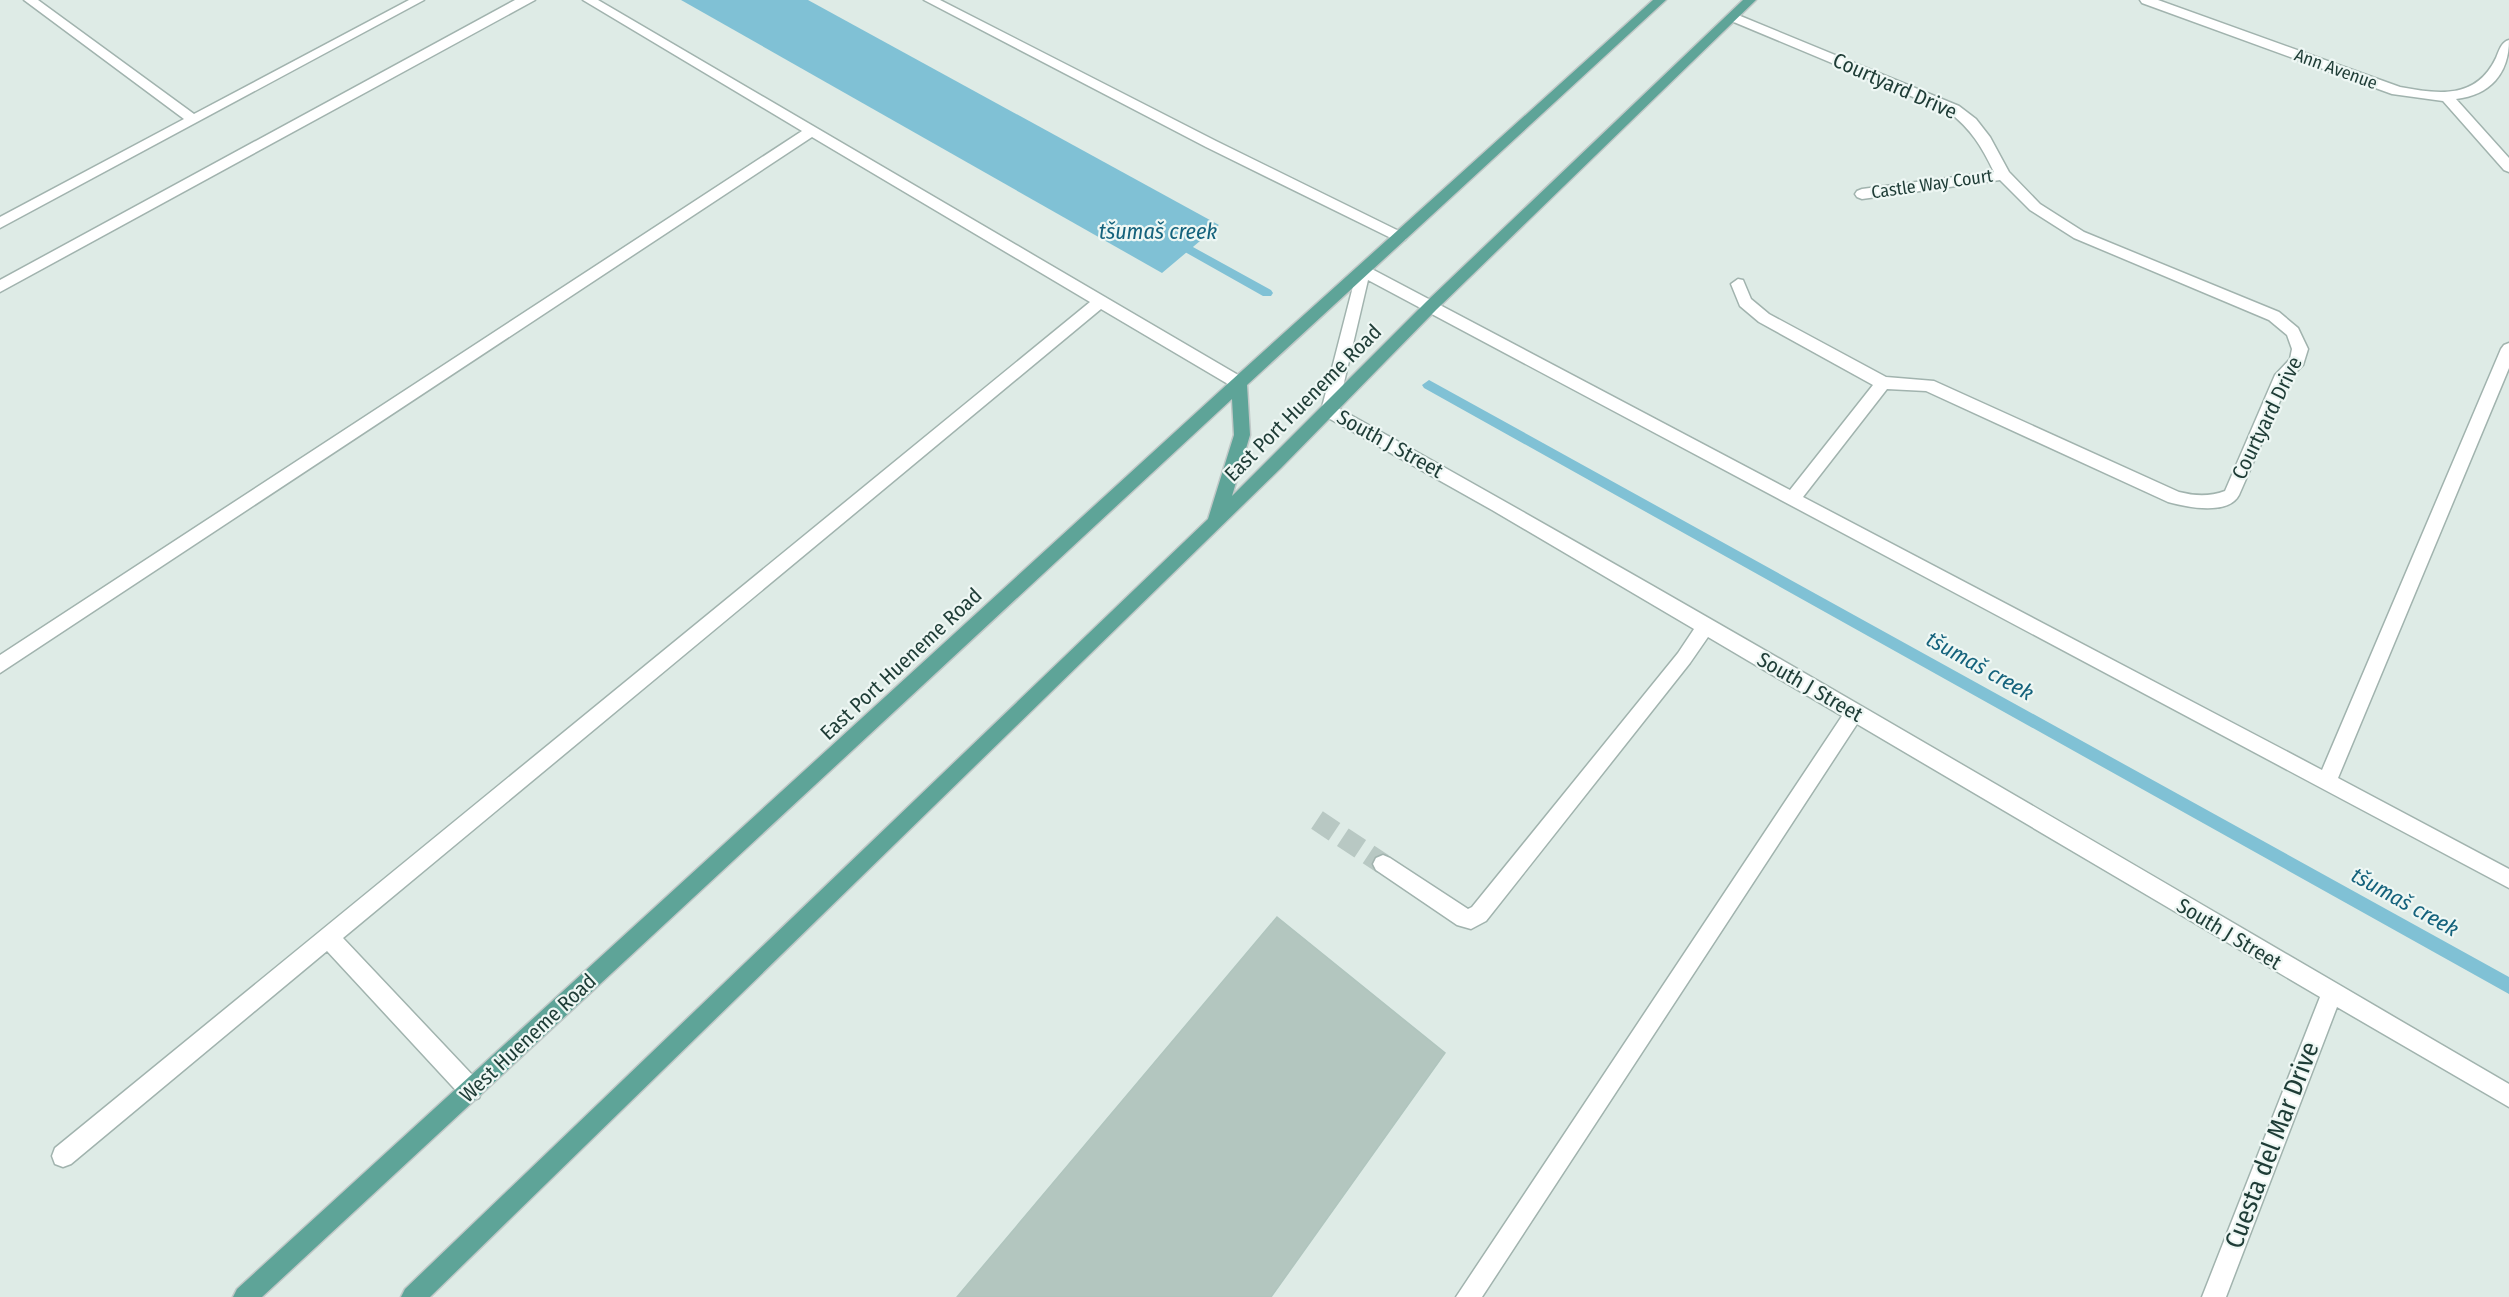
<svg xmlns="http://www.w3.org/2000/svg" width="2509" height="1297" font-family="'Fira Sans Condensed',sans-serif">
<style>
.water{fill:#80c1d5}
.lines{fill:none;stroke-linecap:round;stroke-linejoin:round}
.stream{fill:#80c1d5;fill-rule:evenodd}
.building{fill:#b3c6bf;stroke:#b0c5be;stroke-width:1.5}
.minor-tunnel{stroke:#b8c8c3;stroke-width:21;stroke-dasharray:21 10;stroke-linecap:butt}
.minor-casing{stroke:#a1b3ae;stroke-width:3}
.major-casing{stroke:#c0c8c7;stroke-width:3}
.minor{fill:#fff;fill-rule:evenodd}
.major{fill:#5ea498;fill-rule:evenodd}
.labels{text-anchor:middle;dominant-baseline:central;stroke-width:4.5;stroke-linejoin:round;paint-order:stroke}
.far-street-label{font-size:18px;fill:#1e3c36;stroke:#eef7f4}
.street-label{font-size:21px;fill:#1e3c36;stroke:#eef7f4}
.water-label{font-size:22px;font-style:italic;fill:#14627c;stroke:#eef7f4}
.near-street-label{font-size:26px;fill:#1e3c36;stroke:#eef7f4}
</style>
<rect width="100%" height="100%" fill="#deebe6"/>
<path class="water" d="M681,0H808L1219,225L1162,273Z"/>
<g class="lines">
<path class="stream" d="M1173,236L1271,290L1273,293L1271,296H1263L1169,243L1167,240Z
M1429,380L2509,977V994L1424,388L1422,385Z"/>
</g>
<path class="building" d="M1277,917L1445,1053L1271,1297H957Z"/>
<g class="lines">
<path class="minor-tunnel" d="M1317,820L1383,864"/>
<defs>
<path id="minor" d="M24,0H38L194,114L409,0H424L0,228V217L184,119Z
M515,0H535L0,292V280Z
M583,0H598L1245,379L1247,383L1245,387H1233L1101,309L343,938L479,1082L482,1090L479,1098L471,1101L463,1098L327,951L71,1164L63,1167L55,1164L52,1156L55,1148L1090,302L812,137L0,673V655L802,131Z
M924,0H940L1216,141L1405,234L1407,237L1405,240H1395L1206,147Z
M2140,0H2158L2400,87C2438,94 2476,100 2496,58C2499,51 2501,42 2509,40C2509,74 2490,95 2456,99L2509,158V172L2504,170L2443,101L2392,94L2142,3Z
M1733,13L1959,106L1976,119L1990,137L2009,172L2040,204L2084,232L2279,312L2298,328L2308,349L2303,365L2290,378L2239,495C2228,516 2186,507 2168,502L1926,391L1887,389L1803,497L2322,770L2501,349L2504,345L2509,343V368L2338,778L2509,869V888L1368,280L1338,408C1732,627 2119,857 2509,1084V1107L2337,1007L2226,1297H2202L2320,997L1857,724L1482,1297H1456L1842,716L1708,637L1690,663L1486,921L1471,929L1457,925L1376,870L1373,864L1376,858L1383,855L1390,858L1468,909L1472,907L1678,653L1694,629L1492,510L1323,415L1321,411L1358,267H1368L1790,490L1873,385L1759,322L1740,306L1731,284L1738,279L1743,280L1751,299L1769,314L1886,377L1934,381L2179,492C2195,496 2209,497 2225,491L2275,375L2290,359L2292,349L2287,335L2269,320L2074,238L2030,210L2000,180L1862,199L1857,197L1855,194L1857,191L1862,189L1994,172C1982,147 1971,129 1949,112L1729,20L1727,17L1729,14Z"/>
<path id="major" d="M1653,0H1666L1247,385L1250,435L1232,496L1426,302L1743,0H1756L1436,310L1281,468L430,1297H401L405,1289L1208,519L1234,435L1232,399L262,1297H233L237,1289L1233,379Z"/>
</defs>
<use href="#minor" class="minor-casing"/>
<use href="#major" class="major-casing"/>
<use href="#minor" class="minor"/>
<use href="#major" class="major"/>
</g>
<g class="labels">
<g class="far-street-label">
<text transform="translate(2336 69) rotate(20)">Ann Avenue</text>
<text transform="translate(1932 184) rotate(-8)">Castle Way Court</text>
</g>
<g class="street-label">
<text transform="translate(1895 86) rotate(24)">Courtyard Drive</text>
<text transform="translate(1303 403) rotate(-45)">East Port Hueneme Road</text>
<text transform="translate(2267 418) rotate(-64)">Courtyard Drive</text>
<text transform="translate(1390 444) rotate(29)">South J Street</text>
<text transform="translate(901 664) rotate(-43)">East Port Hueneme Road</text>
<text transform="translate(1810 687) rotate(30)">South J Street</text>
<text transform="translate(2229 934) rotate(31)">South J Street</text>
<text transform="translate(528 1038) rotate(-43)">West Hueneme Road</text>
</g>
<g class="water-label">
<text x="1158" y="231">tšumaš creek</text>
<text transform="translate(1980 666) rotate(29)">tšumaš creek</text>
<text transform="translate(2405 902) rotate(29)">tšumaš creek</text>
</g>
<g class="near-street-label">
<text transform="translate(2272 1145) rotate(-69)">Cuesta del Mar Drive</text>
</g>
</g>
</svg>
